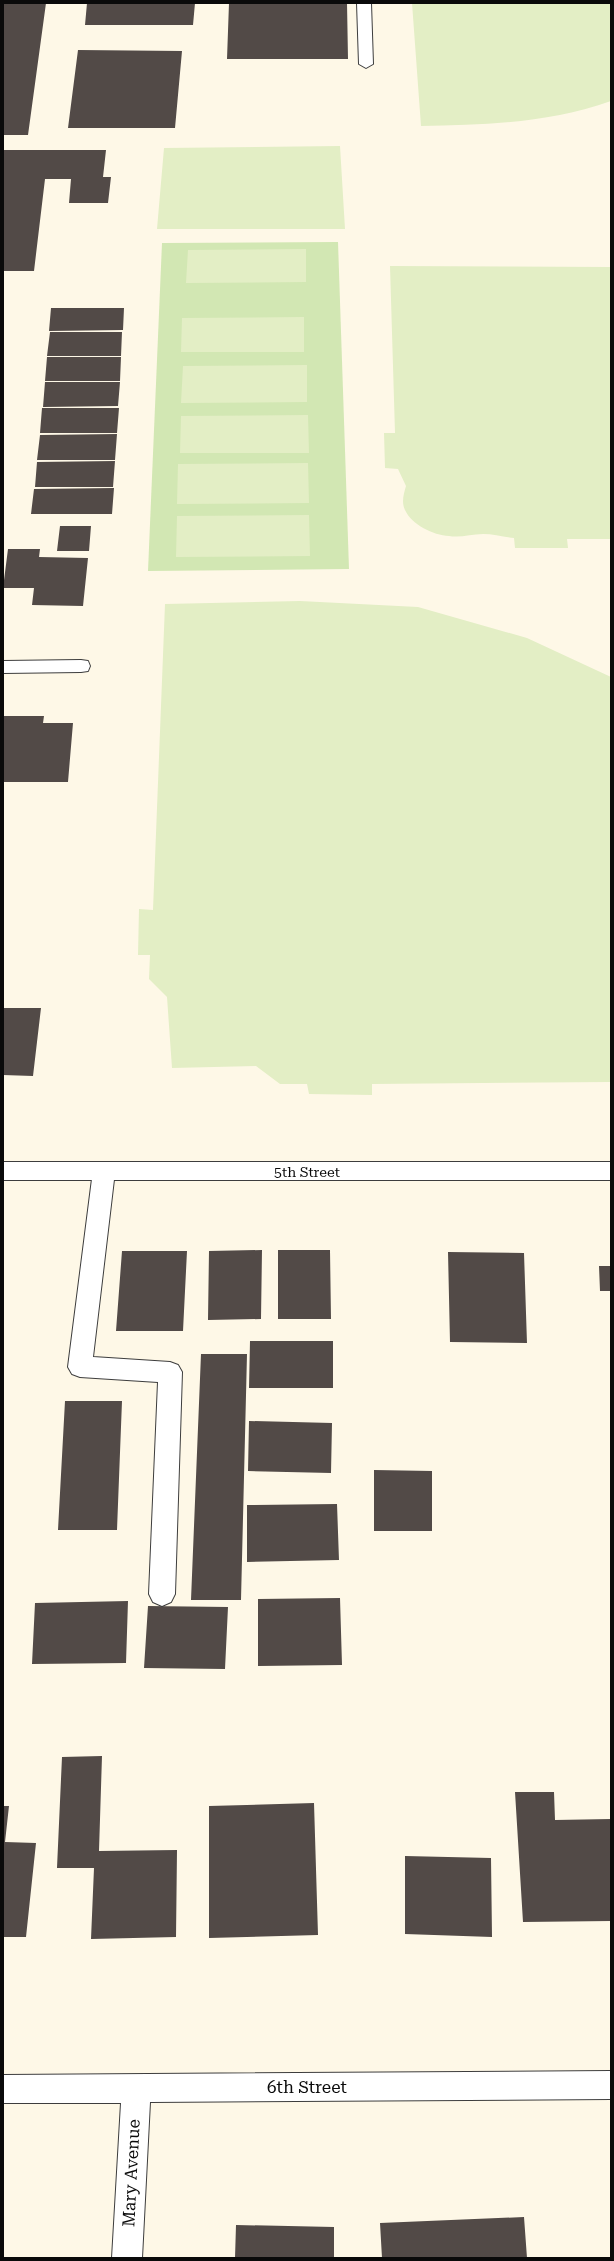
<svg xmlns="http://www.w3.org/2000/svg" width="614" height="2261" font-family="'Roboto Serif',serif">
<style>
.green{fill:#d2e7b3}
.pitch{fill:#e3eec5}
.building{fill:#524a47}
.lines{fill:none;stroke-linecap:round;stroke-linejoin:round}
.service-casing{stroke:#3d3d3d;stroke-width:2}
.minor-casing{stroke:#3d3d3d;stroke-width:2}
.service{fill:#fff;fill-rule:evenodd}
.minor{fill:#fff;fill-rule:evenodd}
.labels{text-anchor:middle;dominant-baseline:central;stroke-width:4;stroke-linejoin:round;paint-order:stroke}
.street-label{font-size:14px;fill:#0a0a0a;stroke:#fff}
.near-street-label{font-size:17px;fill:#0a0a0a;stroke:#fff}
</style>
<rect width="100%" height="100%" fill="#fef8e7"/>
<path class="green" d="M338,242L349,569L148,571L162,243Z"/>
<path class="pitch" d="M412,3H611V101C549,123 486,125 421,126Z
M340,146L345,229H157L164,148Z
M306,249V282L186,283L188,250Z
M390,266L611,267V539H567L568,548H515L514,538C504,537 493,534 483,534C471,534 461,538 449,536C433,535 412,525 405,510C401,502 404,493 406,486L398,469L385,468L384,433H395Z
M304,317V352H181L182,318Z
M307,365V402L181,403L183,366Z
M308,415L309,453H180L181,416Z
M308,463L309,503L177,504L178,464Z
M309,515L310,556L176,557L177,516Z
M300,601L418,607L527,638L611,677V1082L372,1084V1095L309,1094L307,1084H280L256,1066L172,1068L167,997L149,979L150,955H138L139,909L153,910L165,604Z"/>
<path class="building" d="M3,3H46L28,135H3Z
M87,3H195L193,25H85Z
M229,3H347L348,59H227Z
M78,50L182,51L175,128H68Z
M3,150H106L103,177H111L108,203H69L71,179H45L34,271H3Z
M51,308H124L123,330L49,331Z
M50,332H122L121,356H47Z
M47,357H121L120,381H45Z
M45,382H120L118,406L43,407Z
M42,408H119L117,433H40Z
M117,434L115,460H37L40,435Z
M115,461L113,487H35L37,462Z
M114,488L112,514H31L34,489Z
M60,526H91L89,551H57Z
M8,549H40L39,557L88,558L83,606L32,605L34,588H3Z
M3,716H44L43,723H73L68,782H3Z
M3,1008H41L33,1076L3,1075Z
M262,1250L261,1319L208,1320L209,1251Z
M278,1250H330L331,1319H278Z
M122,1251H187L183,1331H116Z
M448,1252L524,1253L527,1343L450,1342Z
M599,1266H611V1291H600Z
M250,1341H333V1388H249Z
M201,1354H247L241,1600H191Z
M65,1401H122L117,1530H58Z
M249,1421L332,1423L331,1473L248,1471Z
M374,1470L432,1471V1531H374Z
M337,1504L339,1560L247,1562V1505Z
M340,1598L342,1665L258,1666V1599Z
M128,1601L126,1663L32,1664L35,1603Z
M148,1606L228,1607L225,1669L144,1668Z
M102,1756L99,1851L177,1850L176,1937L91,1939L94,1868H57L62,1757Z
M515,1792H554L555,1820L611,1819V1921L523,1922Z
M314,1803L318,1935L209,1938V1806Z
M3,1806H9L5,1842L36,1843L26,1937H3Z
M405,1856L491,1858L492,1937L405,1934Z
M524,2217L527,2258H382L380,2223Z
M236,2225L334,2227V2258H235Z"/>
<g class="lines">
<defs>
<path id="service" d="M357,3H371L373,64L366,68L359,64Z
M104,1162L112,1165L115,1171L93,1357L170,1362L178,1365L182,1372L175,1594L171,1602L162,1606L153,1602L149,1594L158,1382L80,1377L72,1374L68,1367L93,1171L96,1165Z"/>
<path id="minor" d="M81,660L88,661L90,666L88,671L81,672L3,673V661Z
M3,1162H611V1180H3Z
M611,2071V2099L150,2102L142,2258H112L121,2103H3V2075Z"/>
</defs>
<use href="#service" class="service-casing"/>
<use href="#minor" class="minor-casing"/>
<use href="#service" class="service"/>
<use href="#minor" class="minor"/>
</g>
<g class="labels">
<g class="street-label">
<text x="307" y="1172">5th Street</text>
</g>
<g class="near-street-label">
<text x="307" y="2087">6th Street</text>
<text transform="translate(131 2173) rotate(-87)">Mary Avenue</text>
</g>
</g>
<rect width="614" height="2261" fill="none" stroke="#0a0a0a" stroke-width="8"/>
</svg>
